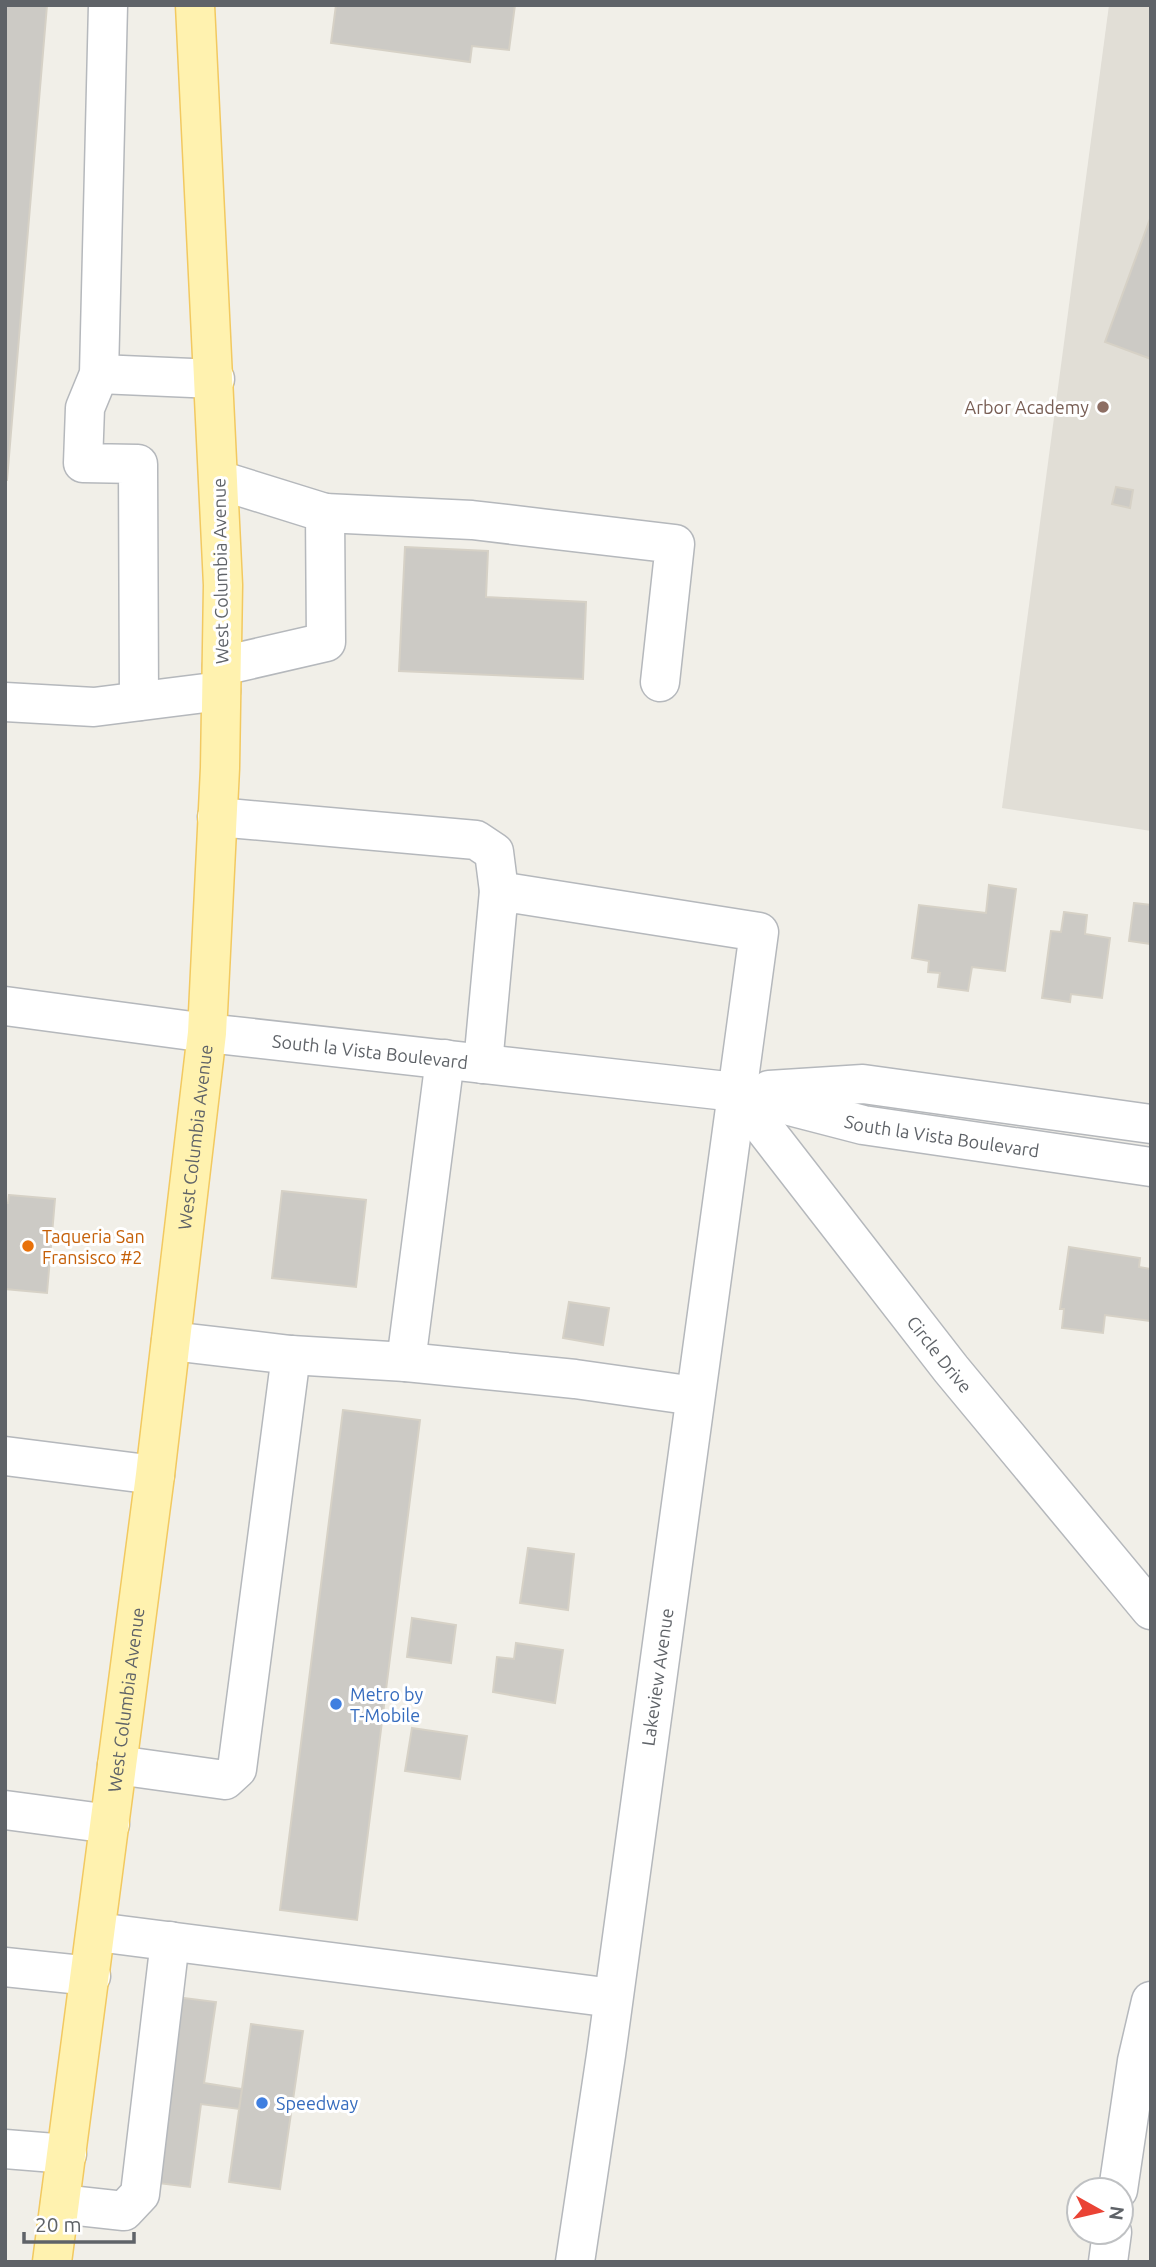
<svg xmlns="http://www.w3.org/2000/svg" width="1156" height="2267" font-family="Ubuntu,sans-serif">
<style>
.education{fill:#e1ded6}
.building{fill:#cccac5;stroke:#d6d1c6;stroke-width:2}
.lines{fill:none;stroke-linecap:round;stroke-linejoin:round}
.minor-casing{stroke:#b5b8bc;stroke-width:41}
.major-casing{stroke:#f2c960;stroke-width:41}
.minor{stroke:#fff;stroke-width:38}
.major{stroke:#fff2af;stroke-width:38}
.education-dot{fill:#8d6e63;stroke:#fff;stroke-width:2.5}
.food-dot{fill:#e8710a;stroke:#fff;stroke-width:2.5}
.shop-dot{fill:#3f7fe0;stroke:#fff;stroke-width:2.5}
.labels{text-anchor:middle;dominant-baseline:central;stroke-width:6;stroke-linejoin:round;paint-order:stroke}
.education-label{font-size:18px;fill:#785e54;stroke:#fff;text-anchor:end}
.street-label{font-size:18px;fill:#5f6368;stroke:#fff}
.food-label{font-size:18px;fill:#c56008;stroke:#fff;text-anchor:start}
.shop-label{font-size:18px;fill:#366cbe;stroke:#fff;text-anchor:start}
</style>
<rect width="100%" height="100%" fill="#f1efe8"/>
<path class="education" d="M1109,5H1151V831L1002,808Z"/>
<path class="building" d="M5,5H47L7,480H5Z
M336,5H515L509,50L472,46L470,62L331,43Z
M1151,216V359L1105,342Z
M1116,487L1133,490L1130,508L1112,504Z
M405,547L488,551L486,597L586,602L583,679L399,671Z
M989,885L1016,889L1005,971L972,967L968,991L938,987L940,973L928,972L929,961L912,958L919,905L986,913Z
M1134,903L1151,905V944L1129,941Z
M1064,912L1087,915L1085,934L1110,938L1102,998L1071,994L1070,1002L1042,998L1051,931L1061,932Z
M282,1191L366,1200L356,1287L272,1278Z
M9,1195L55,1199L47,1293L5,1289V1203H8Z
M1069,1247L1140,1258L1139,1267L1151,1269V1321L1105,1315L1103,1333L1062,1328L1064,1309H1060Z
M569,1302L609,1308L603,1345L563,1338Z
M343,1410L420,1420L357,1920L280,1910Z
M528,1548L574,1554L568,1610L520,1603Z
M412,1618L456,1625L451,1663L407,1657Z
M516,1643L563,1650L555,1703L493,1692L497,1657L514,1659Z
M412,1728L467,1736L460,1779L405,1771Z
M176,1997L216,2002L204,2083L242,2089L239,2109L201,2104L190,2187L149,2182Z
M251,2024L303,2031L280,2189L229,2182Z"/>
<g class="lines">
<defs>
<g id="minor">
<path d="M108,5L99,374L85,408L83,463L138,464L139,701"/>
<path d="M99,374L215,379"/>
<path d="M219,480L325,513L326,642L222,666"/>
<path d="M325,513L472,520L675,544L660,682"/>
<path d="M5,702L94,707L221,691"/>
<path d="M217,817L476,840L494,852L499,891"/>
<path id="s1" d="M5,1006L207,1033L736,1092L863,1125L1151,1167"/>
<path d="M483,1064L499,891L759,932L606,2055L575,2262"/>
<path d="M769,1090L863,1084L1151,1124"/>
<path id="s2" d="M736,1092L951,1369L1151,1610"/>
<path d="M171,1341L291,1355L406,1362L445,1059"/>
<path d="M406,1362L575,1379L695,1396"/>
<path d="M5,1456L155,1475"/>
<path d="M117,1765L225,1780L237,1769L291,1355"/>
<path d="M5,1810L110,1824"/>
<path d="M97,1932L613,1998"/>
<path d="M5,1967L91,1976"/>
<path d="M5,2149L67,2154"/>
<path d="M1118,2190L1137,2061L1151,2001"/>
<path d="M60,2204L124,2211L140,2194L170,1941"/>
<path d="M1108,2262L1112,2232"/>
</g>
<g id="major">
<path id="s3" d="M52,2262L155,1475L207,1033L220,768L223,585L195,5"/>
</g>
</defs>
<use href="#minor" class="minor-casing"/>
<use href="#major" class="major-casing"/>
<use href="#minor" class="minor"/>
<use href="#major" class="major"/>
</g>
<circle class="education-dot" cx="1103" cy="407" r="7"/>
<circle class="food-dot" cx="28" cy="1246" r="7"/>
<g class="shop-dot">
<circle cx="336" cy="1704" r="7"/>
<circle cx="262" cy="2103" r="7"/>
</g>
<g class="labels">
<g class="education-label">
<text x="1089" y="407">Arbor Academy</text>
</g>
<g class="street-label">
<text transform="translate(220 571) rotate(-91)">West Columbia Avenue</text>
<text stroke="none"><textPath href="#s1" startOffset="368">South la Vista Boulevard</textPath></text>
<text stroke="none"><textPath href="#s1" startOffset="947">South la Vista Boulevard</textPath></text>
<text stroke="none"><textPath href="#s3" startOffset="1134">West Columbia Avenue</textPath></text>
<text stroke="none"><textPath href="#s2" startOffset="332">Circle Drive</textPath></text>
<text transform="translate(657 1677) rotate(-82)">Lakeview Avenue</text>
<text stroke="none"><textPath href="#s3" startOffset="567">West Columbia Avenue</textPath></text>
</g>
<g class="food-label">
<text x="42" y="1236">Taqueria San<tspan x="42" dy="21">Fransisco #2</tspan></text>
</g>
<g class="shop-label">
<text x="350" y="1694">Metro by<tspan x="350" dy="21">T-Mobile</tspan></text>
<text x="276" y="2103">Speedway</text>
</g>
</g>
<rect width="1156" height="2267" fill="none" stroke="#5f6368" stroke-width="14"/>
<g transform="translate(1100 2211) rotate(98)"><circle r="33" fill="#ffffff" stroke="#bfc1c3" stroke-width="2"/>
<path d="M0-5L12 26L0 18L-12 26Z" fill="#ea4335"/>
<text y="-10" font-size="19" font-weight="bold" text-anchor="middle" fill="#5f6368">N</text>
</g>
<path d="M24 2232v10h110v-10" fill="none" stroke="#5f6368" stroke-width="3.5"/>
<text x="35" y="2232" font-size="21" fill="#5f6368" stroke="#ffffff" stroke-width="5" paint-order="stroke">20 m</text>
</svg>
